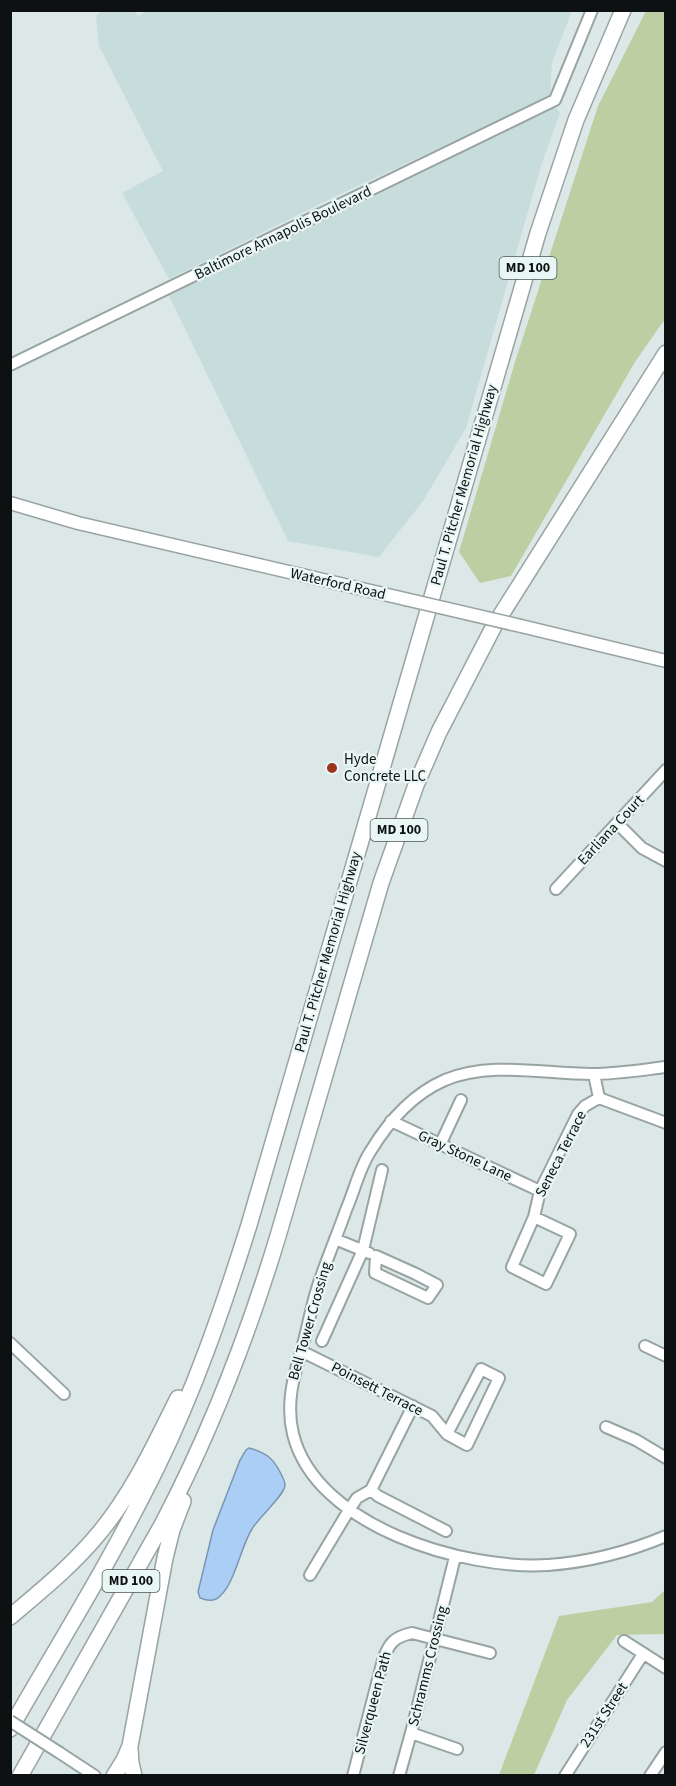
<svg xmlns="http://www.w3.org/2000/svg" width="676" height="1786" font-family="'Source Sans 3',sans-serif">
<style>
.built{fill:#c7dddb}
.green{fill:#bbcfa2}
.water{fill:#aacef6;stroke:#7b95b1;stroke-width:1.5}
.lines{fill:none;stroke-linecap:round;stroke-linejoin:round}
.minor-casing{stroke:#98a4a3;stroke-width:14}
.major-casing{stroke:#98a4a3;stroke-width:15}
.highway-casing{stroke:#98a4a3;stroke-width:18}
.minor{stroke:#fff;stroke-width:10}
.major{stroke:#fff;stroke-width:12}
.highway{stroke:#fff;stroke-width:15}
.minor-bridge-casing{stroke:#98a4a3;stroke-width:14;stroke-linecap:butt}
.major-bridge-casing{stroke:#98a4a3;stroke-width:15;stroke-linecap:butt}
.minor-bridge{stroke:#fff;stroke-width:10}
.major-bridge{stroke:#fff;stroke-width:12}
.poi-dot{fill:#9d341f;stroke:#e8f6f4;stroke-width:2}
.labels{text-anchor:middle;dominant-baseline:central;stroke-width:4.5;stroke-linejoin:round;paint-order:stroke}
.shield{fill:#e8f6f4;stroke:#4f5655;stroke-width:1.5}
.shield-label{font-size:14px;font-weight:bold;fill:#0d1111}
.street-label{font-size:15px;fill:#0d1111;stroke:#e8f6f4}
.poi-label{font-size:15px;fill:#0d1111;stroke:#e8f6f4;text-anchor:start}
</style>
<rect width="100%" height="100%" fill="#dbe8e7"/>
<path class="built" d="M104,10L134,11L138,16L148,10H215L223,13V11H572L552,63L550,97L338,195L169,279L122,193L163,171L99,46L96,16Z
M555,107L560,113L541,166L466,428L423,501L379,557L288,541L168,294L254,255Z"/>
<path class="green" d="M646,11H665V319L635,362L511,576L480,583L459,552L515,362L598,106Z
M665,1590V1634L617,1635L567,1700L534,1775H499L559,1616L652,1602Z"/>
<path class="water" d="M249,1448C265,1452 273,1458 280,1472C282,1476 285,1481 285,1485C285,1495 258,1518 252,1529C241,1546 235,1582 221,1595C215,1602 208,1601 200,1598L198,1592L213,1530L240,1460L246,1450Z"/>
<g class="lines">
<defs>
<path id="minor" d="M10,365L555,100L592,10
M618,824L642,848L666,861
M556,889L666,770
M666,1067C641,1070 616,1074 592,1074C543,1074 492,1061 445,1080C413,1094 388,1122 370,1152C359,1169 354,1192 346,1210C338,1233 328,1256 320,1280C313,1299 309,1321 304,1341C295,1372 285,1401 293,1434C316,1527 464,1570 548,1565C589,1562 628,1552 666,1536
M599,1098L666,1123
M391,1121L540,1191
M440,1145L461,1100
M534,1217L570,1234L546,1284L512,1267Z
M534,1217L540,1191L578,1114L585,1106L599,1098L594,1074
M335,1239L369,1253
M376,1256L416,1274L437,1285L428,1298L375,1273Z
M322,1341L363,1250L382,1170
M10,1343L64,1394
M645,1346L666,1356
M301,1351L432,1416L447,1434
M481,1369L499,1378L467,1445L447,1434Z
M606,1427L636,1440L666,1458
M371,1490L378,1496L446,1531
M310,1575L349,1510L357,1498L371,1490L413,1406
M624,1641L666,1668
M411,1733L457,1749
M60,1753L95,1776
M353,1776L383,1660C389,1643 394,1637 412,1633L490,1653
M399,1776L411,1733L455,1557
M565,1776L643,1654
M650,1776L666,1752"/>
<path id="major" d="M10,503L78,523L405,599
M521,626L666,661"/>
<path id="highway" d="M10,1617C42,1590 74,1564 100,1532C133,1492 155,1444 178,1398
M10,1729C60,1642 113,1557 157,1467C195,1389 223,1308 249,1225L538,233L576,120L623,10
M130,1749L131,1763L134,1776
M20,1776L163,1523C211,1431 248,1335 278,1236L381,883L416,785L439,732L494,626L666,353
M114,1776L124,1760L130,1746L165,1558L172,1530L183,1501"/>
</defs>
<use href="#minor" class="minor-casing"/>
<use href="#major" class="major-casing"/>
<use href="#highway" class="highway-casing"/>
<use href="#minor" class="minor"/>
<use href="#major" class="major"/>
<use href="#highway" class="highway"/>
<defs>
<path id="minor-bridge" d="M10,1721L60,1753"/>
<path id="major-bridge" d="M405,599L521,626"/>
</defs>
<use href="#minor-bridge" class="minor-bridge-casing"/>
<use href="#major-bridge" class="major-bridge-casing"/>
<use href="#minor-bridge" class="minor-bridge"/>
<use href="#major-bridge" class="major-bridge"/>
</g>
<circle class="poi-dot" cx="332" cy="768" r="6"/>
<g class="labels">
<g class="shield">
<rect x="499.5" y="257" width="57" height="22" rx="4.5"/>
<rect x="370.5" y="819" width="57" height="22" rx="4.5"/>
<rect x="102.5" y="1570" width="57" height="22" rx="4.5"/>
</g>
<g class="shield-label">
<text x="528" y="268">MD 100</text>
<text x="399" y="830">MD 100</text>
<text x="131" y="1581">MD 100</text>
</g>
<g class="street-label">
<text transform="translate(283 233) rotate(-26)">Baltimore Annapolis Boulevard</text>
<text transform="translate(464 485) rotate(-74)">Paul T. Pitcher Memorial Highway</text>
<text transform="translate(338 584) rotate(13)">Waterford Road</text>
<text transform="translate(611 830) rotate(-47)">Earliana Court</text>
<text transform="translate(328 952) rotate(-74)">Paul T. Pitcher Memorial Highway</text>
<text transform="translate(561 1154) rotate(-63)">Seneca Terrace</text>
<text transform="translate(465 1156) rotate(25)">Gray Stone Lane</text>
<text transform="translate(310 1321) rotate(-74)">Bell Tower Crossing</text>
<text transform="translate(377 1389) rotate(27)">Poinsett Terrace</text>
<text transform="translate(428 1666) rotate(-76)">Schramms Crossing</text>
<text transform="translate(373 1703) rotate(-75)">Silverqueen Path</text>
<text transform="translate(604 1715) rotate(-57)">231st Street</text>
</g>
<g class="poi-label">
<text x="344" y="759">Hyde<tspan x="344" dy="17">Concrete LLC</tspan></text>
</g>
</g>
<rect width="676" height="1786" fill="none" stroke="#0d1111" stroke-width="24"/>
</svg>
